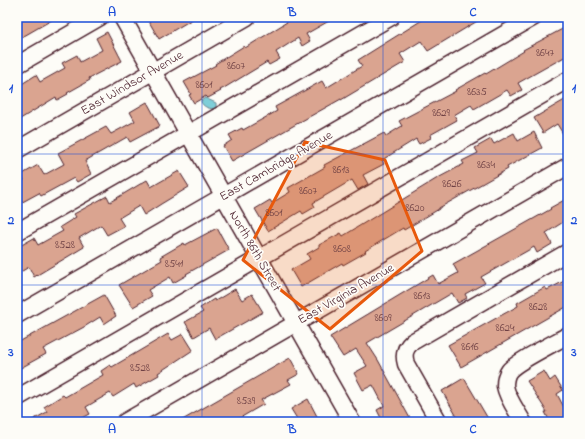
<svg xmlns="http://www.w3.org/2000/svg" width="585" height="439" font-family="'Indie Flower',sans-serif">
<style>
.water{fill:#7eced8;stroke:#698893}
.building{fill:#daa490;stroke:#4a1f2b}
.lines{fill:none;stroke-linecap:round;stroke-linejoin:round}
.minor-casing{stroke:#4a1f2b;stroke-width:19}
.minor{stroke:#fdfcf7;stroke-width:16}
.marked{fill:#e8590c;fill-opacity:0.2;stroke:#e8590c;stroke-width:3;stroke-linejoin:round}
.grid{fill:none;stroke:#1d4ed8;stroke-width:1;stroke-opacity:0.55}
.labels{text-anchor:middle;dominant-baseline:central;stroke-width:3.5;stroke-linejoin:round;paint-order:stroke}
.number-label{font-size:11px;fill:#6e4044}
.street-label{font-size:13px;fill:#4a1f2b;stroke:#fdfcf7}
.neatline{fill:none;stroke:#1d4ed8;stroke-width:1.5}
.grid-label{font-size:13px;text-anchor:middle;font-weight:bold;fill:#1d4ed8}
</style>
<rect width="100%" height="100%" fill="#fdfcf7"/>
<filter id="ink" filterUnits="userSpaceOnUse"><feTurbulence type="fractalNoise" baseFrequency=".025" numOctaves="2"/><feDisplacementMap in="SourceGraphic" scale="8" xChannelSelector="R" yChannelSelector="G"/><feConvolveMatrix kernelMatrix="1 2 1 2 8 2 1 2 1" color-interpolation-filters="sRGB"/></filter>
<g filter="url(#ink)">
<path class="water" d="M205,98L216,103V108C211,110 202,107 201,101Z"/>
<path class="building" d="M17,17H57L17,40Z
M154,17H196L159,39L148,20Z
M295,17H336L306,34L310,41L302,46L298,38L276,52L280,59L269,65L267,62L224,88L220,90L221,91L208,98L206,96L194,103L189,95L191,94L184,82L216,65L215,64L244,46L245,48Z
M427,17H484L428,51L421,41L400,54L405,62L341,100V99L300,122L232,161L223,146L232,140L229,135L242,128L243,130L277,111L275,107L322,81L326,88L362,66L358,60Z
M568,26V55L518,83L522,90L511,96L507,90L474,109L471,105L454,115L457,120L430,135L431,138L419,144L416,139L382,160L384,164L363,175L368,184L358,190L352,180L313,203L315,207L303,214L301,211L268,231L255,209L270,200L272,203L290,192L288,188L325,167L324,165L384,133L386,136L402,126L399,121L456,91L455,90L485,73L486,74L524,51L523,50Z
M107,32L122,61L89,78L90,80L67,93L68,94L57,100L56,97L17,121V87L36,75L40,82L65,68L62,63L77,55L80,62L102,50L96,38Z
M568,98V142L557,124L543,133L534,118Z
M147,102L160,126L130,142L127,137L85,161L91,174L77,182L74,178L41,196L39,193L17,205V184L24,180L21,175L38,165L44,175L64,164L58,153L106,127L111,134L135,121L130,112Z
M534,132L542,148L507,167L508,169L439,208V209L404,230L403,228L365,251L366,252L343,265L342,263L301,287L291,270L310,259L307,254L319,247V245L341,233L343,236L436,179L464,164L462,161L478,153L475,148L491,139L494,144L514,133L518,141Z
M179,171L189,187L161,204L144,215L139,206L119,218L124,226L107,235L101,225L79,238L84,247L34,277L29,267L17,274V254L21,252L18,247L34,238L38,245L63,231L60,227L76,217L74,214L107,196L110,202L147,180L151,187Z
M568,198V219L546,233L552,244L537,253L534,247L481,277L485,283L465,294L467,298L458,303L452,293L367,343L378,360L412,422H383L377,410L384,406L373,385L363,390L354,373L367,366L356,349L343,357L330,337L433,275L438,284L458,273L453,264L551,209L550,208Z
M217,228L229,250L186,274L187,275L173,283L170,277L148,290L152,296L133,307L119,285L162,260L160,257L184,243L185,245Z
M568,279V306L461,367L448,345L518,306L517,303L545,287L547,290Z
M235,289L242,300L252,294L263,312L215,339L209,328L194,337L185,322L203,312L200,308L214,299L215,301Z
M104,295L116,316L104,324L100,317L84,327L43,349L46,354L17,370V343Z
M168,334L172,340L183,334L193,350L158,373L159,375L136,388L134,384L113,397L110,393L86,407L90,414L75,422H29L47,412L44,407L63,395L65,397L103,375L101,371L110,365L112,367Z
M290,358L299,374L288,380L291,384L261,400L264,404L233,422H179Z
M544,371L550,381L555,377L563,390L557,394L568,415V422H550L545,412H547L527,381Z
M464,378L490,422H460L442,391Z
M308,399L320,422H299L291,409Z"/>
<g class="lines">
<defs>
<path id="minor" d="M122,17L352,422
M17,65L100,17
M17,150L247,17
M17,232L391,17
M17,315L534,17
M17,398L568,80
M125,422L568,166
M439,422L406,364C403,354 405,348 412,342L568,252
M523,422C517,411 507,398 505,386C505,381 506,375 509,371C517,361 555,343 568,335"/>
</defs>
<use href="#minor" class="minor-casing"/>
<use href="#minor" class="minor"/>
</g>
</g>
<path class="marked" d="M305,142L385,160L422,251L330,329L243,260Z"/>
<path class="grid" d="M202,17V422M383,17V422M17,154H568M17,285H568"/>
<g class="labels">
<g class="number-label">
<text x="545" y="53">8647</text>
<text x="236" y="66">8607</text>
<text x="204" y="85">8601</text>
<text x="477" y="92">8635</text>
<text x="441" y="113">8629</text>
<text x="486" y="165">8634</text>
<text x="341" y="170">8613</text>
<text x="452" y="184">8626</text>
<text x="308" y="191">8607</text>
<text x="415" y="208">8620</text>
<text x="274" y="213">8601</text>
<text x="65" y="245">8528</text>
<text x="342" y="249">8608</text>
<text x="174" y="264">8541</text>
<text x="422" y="296">8613</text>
<text x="538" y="307">8628</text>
<text x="383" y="318">8609</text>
<text x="505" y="328">8624</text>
<text x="470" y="347">8616</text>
<text x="140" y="368">8528</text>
<text x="246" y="401">8539</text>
</g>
<g class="street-label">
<text transform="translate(132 83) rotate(-30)">East Windsor Avenue</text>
<text transform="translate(276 166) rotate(-30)">East Cambridge Avenue</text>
<text transform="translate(255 251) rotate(60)">North 86th Street</text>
<text transform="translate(346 294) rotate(-30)">East Virginia Avenue</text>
</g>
</g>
<rect width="585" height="439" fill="none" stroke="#fdfcf7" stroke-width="44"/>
<rect x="22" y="22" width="541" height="395" class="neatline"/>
<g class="grid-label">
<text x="112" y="16">A</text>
<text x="292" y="16">B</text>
<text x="473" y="16">C</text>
<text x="11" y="92">1</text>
<text x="574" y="92">1</text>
<text x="11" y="224">2</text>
<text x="574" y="224">2</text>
<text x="11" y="356">3</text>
<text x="574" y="356">3</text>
<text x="112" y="433">A</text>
<text x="292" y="433">B</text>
<text x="473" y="433">C</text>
</g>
</svg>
